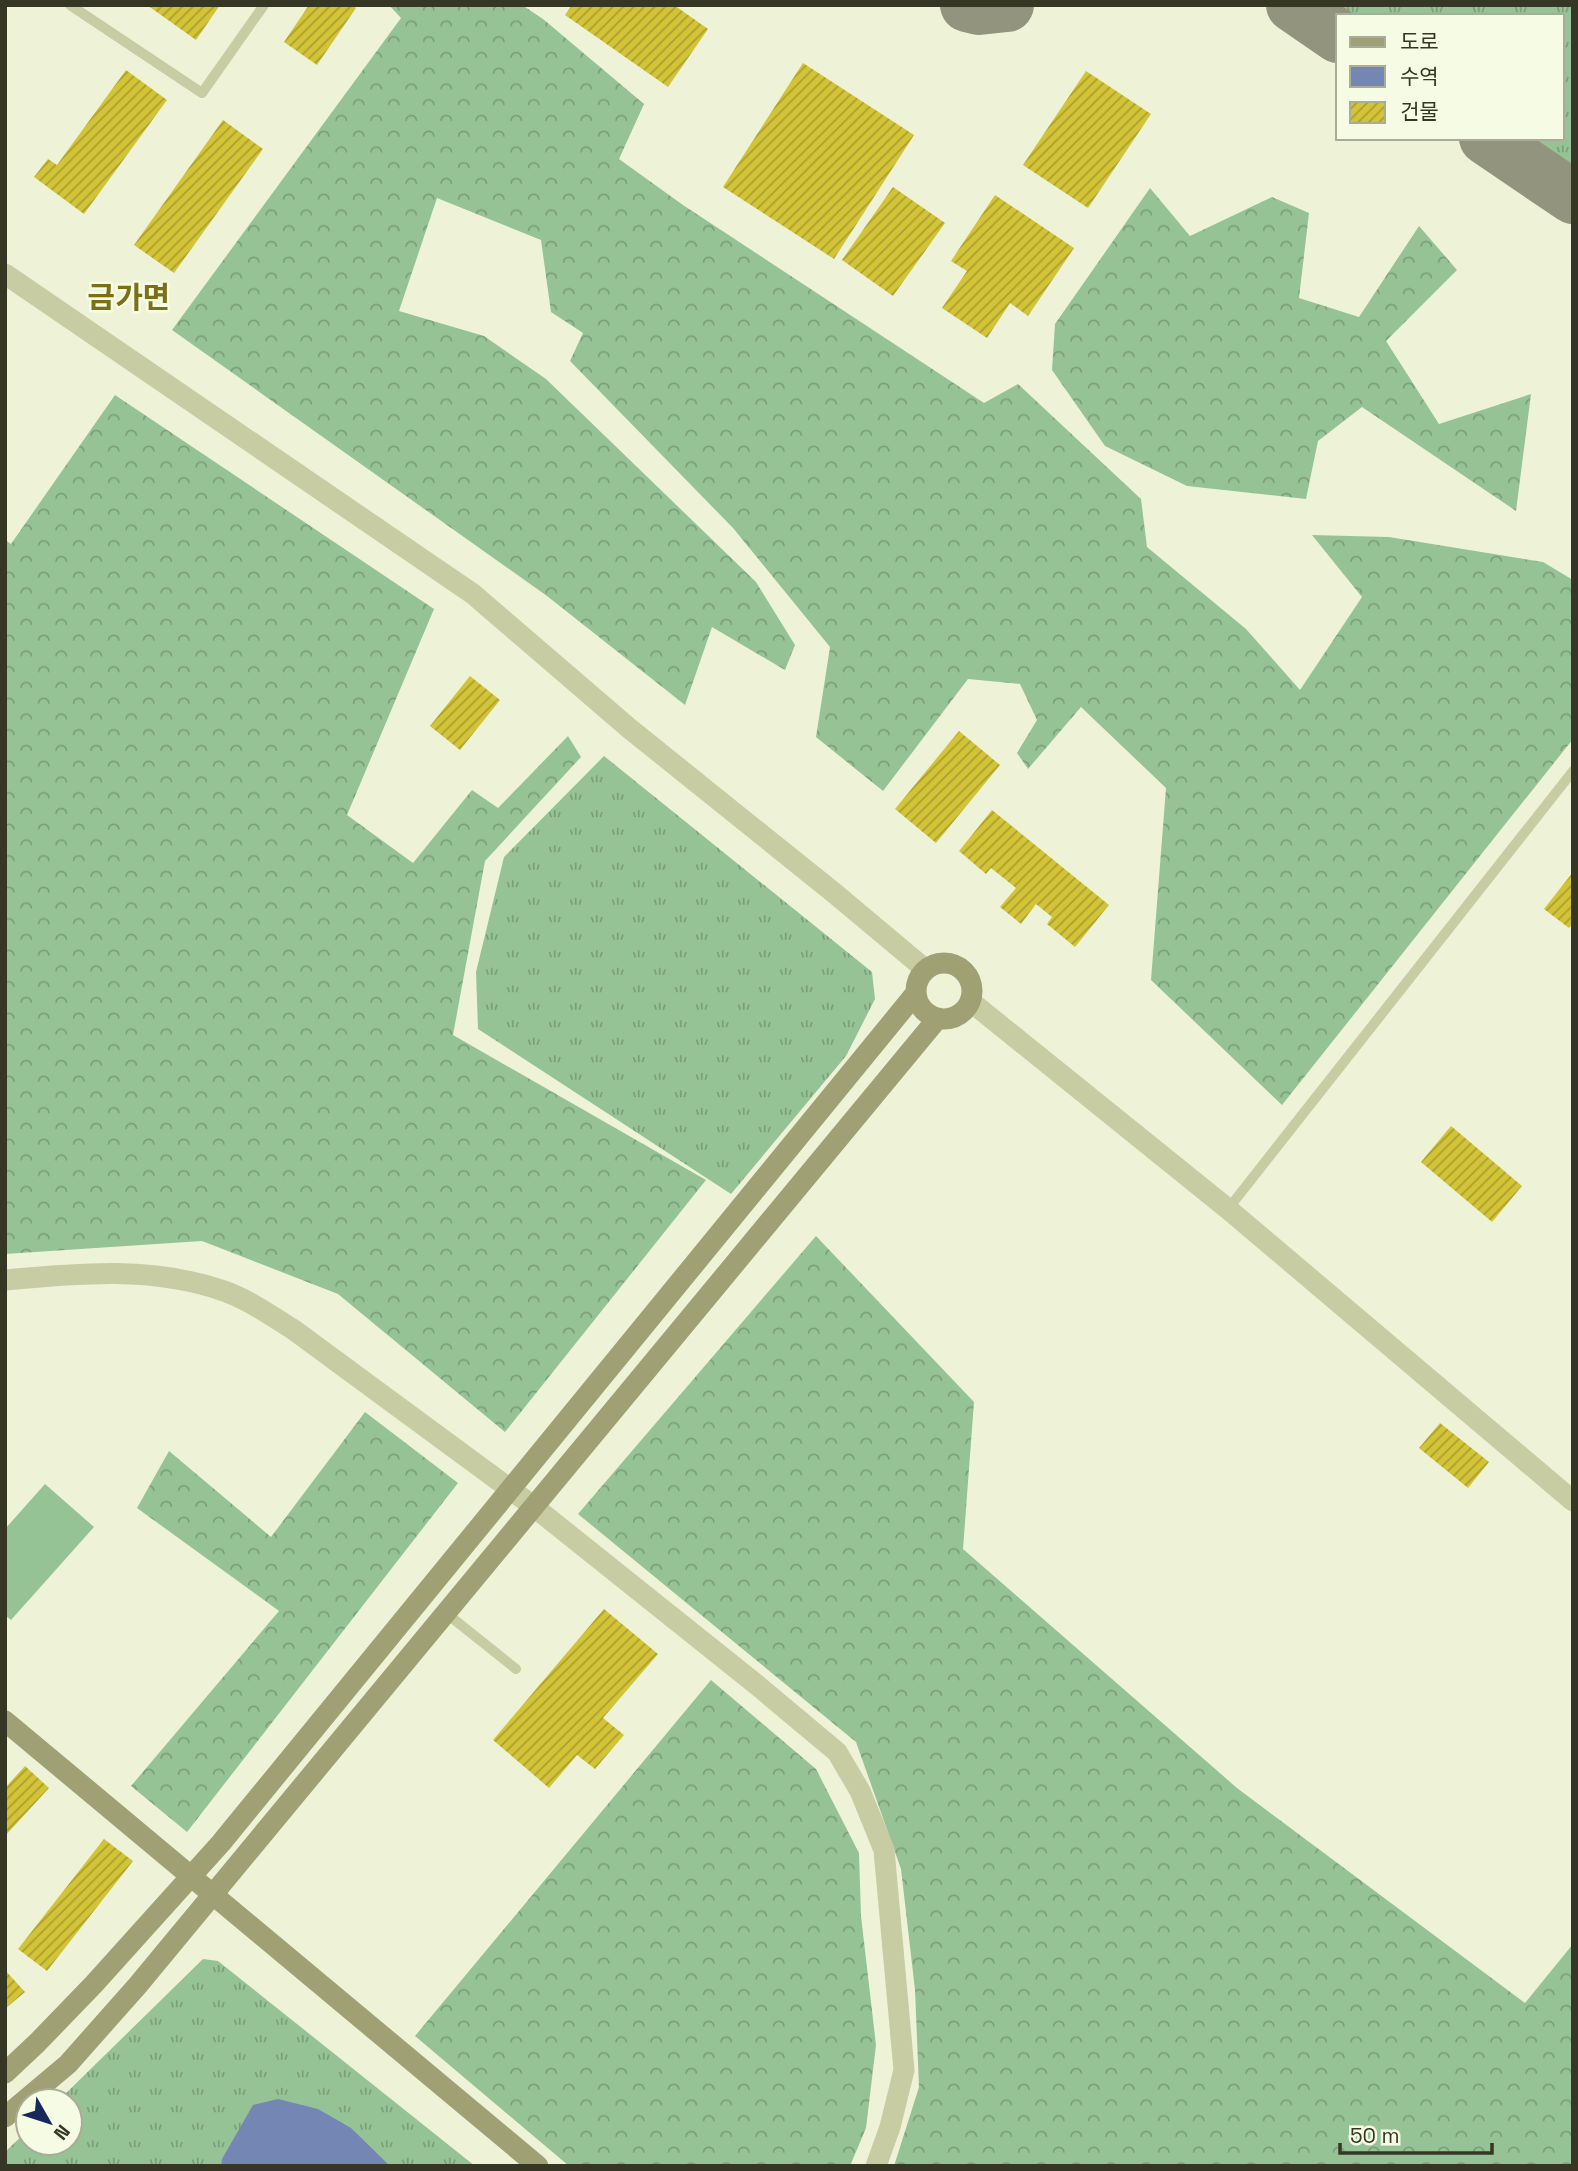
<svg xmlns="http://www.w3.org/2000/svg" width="1578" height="2171" font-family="'Space Grotesk','Noto Sans KR',sans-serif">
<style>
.grass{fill:url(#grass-tufts)}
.forest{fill:url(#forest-crowns)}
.pitch{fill:#96c396}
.water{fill:#7486b3}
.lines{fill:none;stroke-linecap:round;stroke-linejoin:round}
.taxiway{stroke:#92947e;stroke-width:54}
.building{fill:url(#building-hatch)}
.lane{stroke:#c7cca2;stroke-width:10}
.street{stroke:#c7cca2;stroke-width:21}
.secondary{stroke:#9fa073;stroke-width:21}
.labels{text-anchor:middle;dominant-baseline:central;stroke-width:5;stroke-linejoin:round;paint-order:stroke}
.district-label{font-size:30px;font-weight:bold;fill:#7a7016;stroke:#f6fbe4}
</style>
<defs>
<pattern id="grass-tufts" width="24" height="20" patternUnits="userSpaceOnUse" patternTransform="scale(1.75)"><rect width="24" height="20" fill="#96c396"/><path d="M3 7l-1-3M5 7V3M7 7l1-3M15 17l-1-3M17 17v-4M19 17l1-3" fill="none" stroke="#7b9f7a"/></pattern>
<pattern id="forest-crowns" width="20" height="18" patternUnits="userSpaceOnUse" patternTransform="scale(1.75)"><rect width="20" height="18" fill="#96c396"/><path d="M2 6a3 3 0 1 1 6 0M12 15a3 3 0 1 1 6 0" fill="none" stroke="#7b9f7a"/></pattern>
<pattern id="building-hatch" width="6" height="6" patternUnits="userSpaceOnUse" patternTransform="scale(1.75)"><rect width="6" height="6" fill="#d2c337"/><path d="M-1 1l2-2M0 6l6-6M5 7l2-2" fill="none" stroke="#ab9f2e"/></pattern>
</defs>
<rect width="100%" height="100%" fill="#eef3d7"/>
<path class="grass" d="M1333,5H1573V171L1525,138H1562V16H1349Z
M604,756L872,972L875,999L846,1056L731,1194L478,1029L476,972L504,857Z
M203,1959L218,1961L475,2166H5V2152L28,2130V2143H70V2101H58Z"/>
<path class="forest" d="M389,5H522L543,19L644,104L619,159L683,205L984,403L1018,384L1141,499L1147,547L1246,629L1300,690L1362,597L1312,535L1389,537L1543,562L1573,580V739L1282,1105L1151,980L1166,788L1081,707L1028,769L1017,753L1037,720L1020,684L968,679L883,791L816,737L830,647L733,528L570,361L583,333L551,312L541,240L437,198L399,311L484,336L546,379L756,582L795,645L785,670L712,627L685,705L547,596L172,330L401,18Z
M1150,188L1190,236L1272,197L1309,213L1299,298L1359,317L1419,226L1457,270L1386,341L1439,424L1531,394L1516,511L1362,407L1318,441L1306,499L1187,486L1105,446L1052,370L1055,324Z
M115,395L434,609L347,815L413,863L472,790L498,808L568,736L581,757L485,861L453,1035L706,1180L505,1432L338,1294L202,1241L5,1254V540L11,544Z
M816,1236L974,1402L963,1549L1237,1788L1525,2003L1573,1944V2018L1571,2021L1573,2023V2166H894L919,2087L915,1990L901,1869L856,1742L578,1514Z
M365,1412L458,1483L187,1832L131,1786L279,1611L137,1508L169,1451L271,1537Z
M711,1680L816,1769L859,1853L861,1916L876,2045L866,2128L850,2166H569L415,2036Z"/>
<path class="pitch" d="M45,1484L94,1527L11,1620L5,1615V1529Z"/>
<path class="water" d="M278,2099L318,2109L351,2128L390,2166H221L222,2159L253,2105Z"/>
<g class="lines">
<path class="taxiway" d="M967,5L979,8L1007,5
M1293,5L1338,36
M1486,138L1573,197"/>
</g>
<path class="building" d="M147,5H220L196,40Z
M309,5H352L356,8L317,65L284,42Z
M572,5H674L708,29L668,87L565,15Z
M803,63L914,135L834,259L723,187Z
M126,70L167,100L84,214L34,177L48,159L57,165Z
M1086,71L1151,114L1088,208L1023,165Z
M223,120L263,149L174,273L134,245Z
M893,187L945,223L893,296L842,260Z
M995,195L1074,248L1028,316L1010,303L987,338L942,308L967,271L951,261Z
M470,676L500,700L460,750L430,726Z
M959,731L1000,765L936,843L895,809Z
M992,810L1109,905L1075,947L1047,924L1052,917L1036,904L1021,924L1000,907L1016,888L991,868L986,874L959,851Z
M1573,872V924L1569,928L1544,909Z
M1451,1126L1522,1186L1492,1222L1421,1162Z
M1440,1423L1489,1462L1468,1488L1419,1448Z
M604,1609L658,1654L603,1718L624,1735L595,1769L577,1755L549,1788L493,1740Z
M25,1766L49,1788L5,1836V1788Z
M104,1839L133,1861L47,1971L18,1949Z
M5,1970L25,1992L5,2009Z"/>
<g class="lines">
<path class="lane" d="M70,5L202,93L264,5
M1228,1209L1573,771
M446,1613L516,1669"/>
<path class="street" d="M5,274L473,594L630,729L833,892L925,969
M970,1001L1228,1209L1573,1501
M5,1280C79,1273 153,1266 224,1291C249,1300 272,1316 294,1330L533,1506L757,1685L837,1752L860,1791L884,1850L904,2070L890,2127L876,2166"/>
<path class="secondary" d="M916 991a28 28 0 1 1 56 0a28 28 0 1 1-56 0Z
M5,1721L538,2166
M5,2073L37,2043L94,1984L221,1843L916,993
M5,2117L68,2064L138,1985L938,1018"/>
</g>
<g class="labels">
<g class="district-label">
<text x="129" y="297">금가면</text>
</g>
</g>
<rect width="1578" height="2171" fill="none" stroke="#363625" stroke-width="14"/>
<rect x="1336" y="14" width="228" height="126" fill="#f6fbe4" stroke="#a9ac98" stroke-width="2"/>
<rect x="1350" y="37" width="35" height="10" fill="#9fa073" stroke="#a9ac98" stroke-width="2"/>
<text x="1400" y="49" font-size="21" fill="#363625">도로</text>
<rect x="1350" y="66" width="35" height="21" fill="#7486b3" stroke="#a9ac98" stroke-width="2"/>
<text x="1400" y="84" font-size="21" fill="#363625">수역</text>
<rect x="1350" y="102" width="35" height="21" fill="url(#building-hatch)" stroke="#a9ac98" stroke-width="2"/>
<text x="1400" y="119" font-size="21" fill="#363625">건물</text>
<g transform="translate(49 2122) rotate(129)"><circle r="33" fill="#f6fbe4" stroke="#a9ac98" stroke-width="2"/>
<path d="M0-5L12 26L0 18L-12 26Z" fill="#17295b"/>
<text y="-10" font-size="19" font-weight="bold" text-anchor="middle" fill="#363625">N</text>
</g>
<path d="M1340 2143v10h152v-10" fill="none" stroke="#363625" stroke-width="3.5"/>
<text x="1350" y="2143" font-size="21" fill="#363625" stroke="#f6fbe4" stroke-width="5" paint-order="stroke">50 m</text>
</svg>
